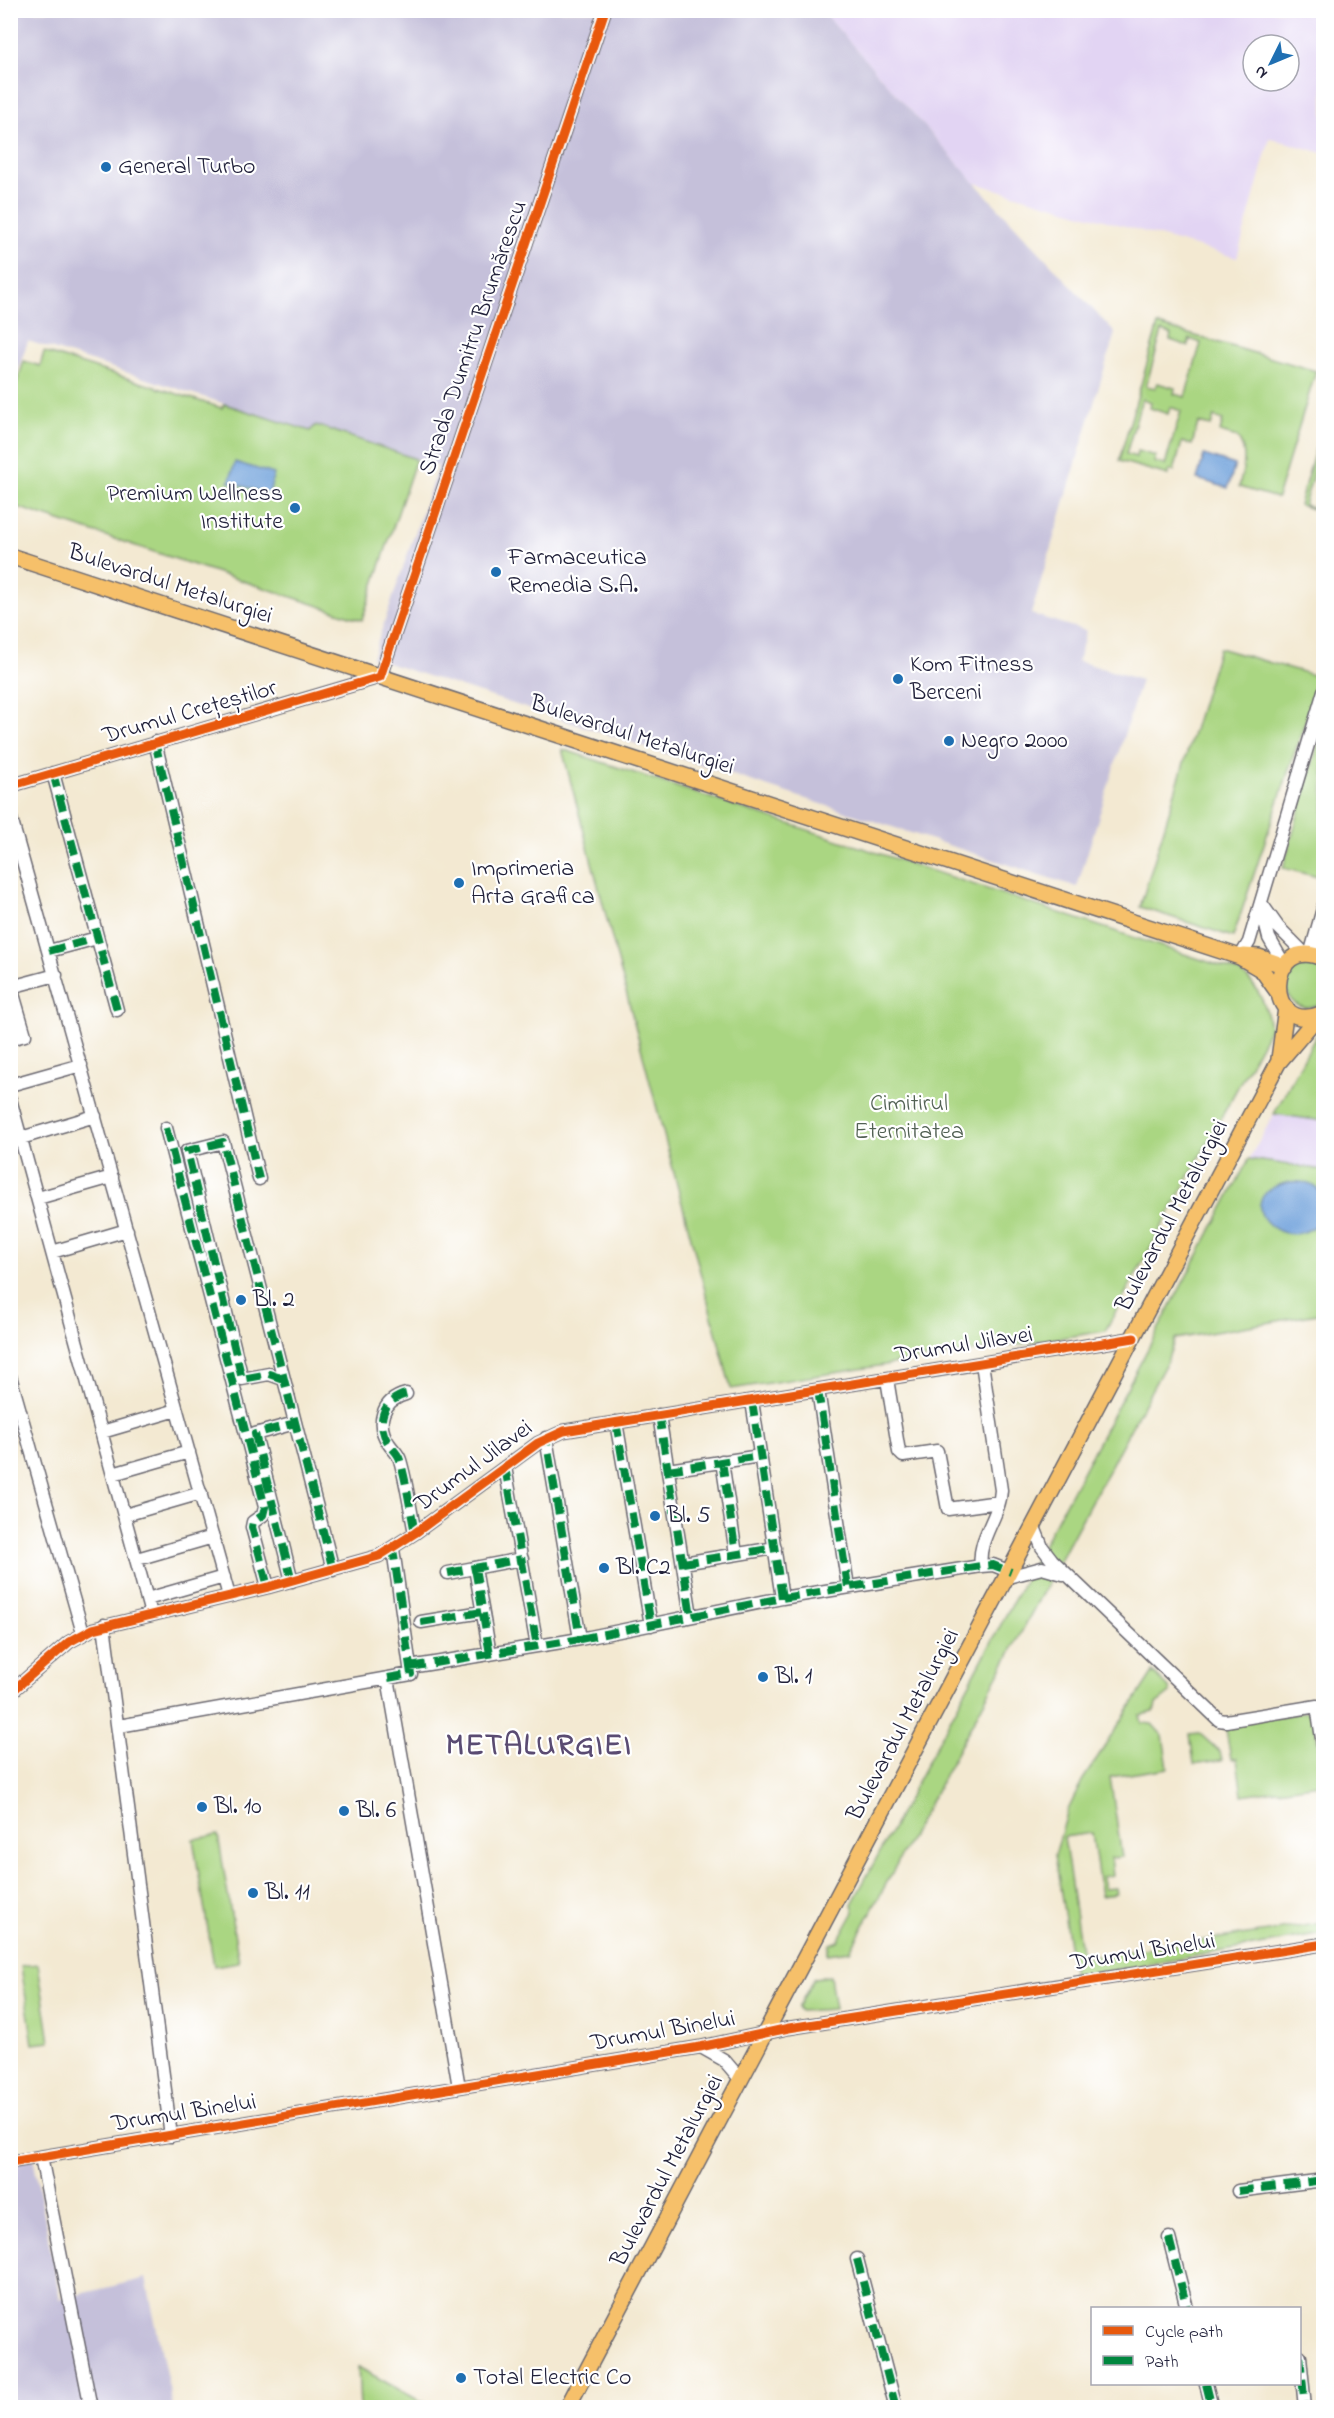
<svg xmlns="http://www.w3.org/2000/svg" width="1334" height="2418" font-family="'Indie Flower',sans-serif">
<style>
.built{fill:#e2d4f3;fill-rule:evenodd}
.industrial{fill:#c5c0da}
.green{fill:#aad682;stroke:#667c5e;stroke-width:1.5;fill-rule:evenodd}
.water{fill:#71a2db;stroke:#4a628b;stroke-width:1.5}
.lines{fill:none;stroke-linecap:round;stroke-linejoin:round}
.minor-casing{stroke:#6b6870;stroke-width:15}
.major-casing{stroke:#6b6870;stroke-width:18}
.minor{stroke:#fff;stroke-width:12}
.major{stroke:#f6c06b;stroke-width:15}
.quiet{stroke:#00873e;stroke-width:8;stroke-dasharray:15 8;stroke-linecap:butt}
.cycleway-casing{stroke:#fff;stroke-width:13}
.cycleway{stroke:#e8590c;stroke-width:9}
.poi-dot{fill:#1f6fb2;stroke:#fff;stroke-width:2}
.labels{text-anchor:middle;dominant-baseline:central;stroke-width:4.5;stroke-linejoin:round;paint-order:stroke}
.poi-label{font-size:24px;fill:#22223b;stroke:#fff;text-anchor:start}
.street-label{font-size:24px;fill:#22223b;stroke:#fff}
.park-label{font-size:24px;fill:#526154;stroke:#fff}
.district-label{font-size:30px;font-weight:bold;letter-spacing:1.5px;fill:#5a4b72;stroke:#fff}
</style>
<rect width="100%" height="100%" fill="#fff"/>
<filter id="ink" filterUnits="userSpaceOnUse"><feTurbulence type="fractalNoise" baseFrequency=".0167" numOctaves="2"/><feDisplacementMap in="SourceGraphic" scale="12" xChannelSelector="R" yChannelSelector="G"/><feConvolveMatrix kernelMatrix="1 2 1 2 8 2 1 2 1" color-interpolation-filters="sRGB"/></filter>
<filter id="wash" filterUnits="userSpaceOnUse"><feTurbulence type="fractalNoise" baseFrequency=".008" numOctaves="4" result="noise"/><feDisplacementMap in="SourceGraphic" scale="24" xChannelSelector="R" yChannelSelector="G"/><feGaussianBlur stdDeviation="1.35" result="paint"/><feColorMatrix in="noise" values="0 0 0 0 0 0 0 0 0 0 0 0 0 0 0 0 0 1.4 0 .05"/><feComposite in="paint" operator="in"/></filter>
<g filter="url(#wash)">
<rect width="100%" height="100%" fill="#f3e9d2"/>
<path class="built" d="M822,11H1323V153L1270,138L1237,258L1177,241L975,183ZM1253,45H1289V81H1253Z
M1274,1114L1323,1121V1170L1249,1159Z"/>
<path class="industrial" d="M11,11H822L975,183L1115,333L1031,614L1086,631L1078,661L1141,680L1077,887L372,658L438,466L316,425L310,431L28,341L11,390Z
M32,2152L60,2299L146,2278L173,2407L11,2408V2155Z"/>
<path class="green" d="M1158,325L1316,371L1277,498L1239,487C1243,470 1249,453 1237,437L1220,432L1223,420L1214,417L1211,426L1198,423L1192,445L1182,442L1174,471L1170,470L1168,475L1119,461ZM1162,331L1171,334L1170,340L1188,346L1190,339L1201,343L1185,397L1174,394L1175,388L1157,383L1155,388L1146,386ZM1142,399L1151,402L1150,408L1168,414L1170,407L1181,411L1165,465L1154,462L1156,456L1137,451L1136,457L1126,454Z
M44,352L222,408L224,404L310,431L316,425L416,459L362,620L11,505V400L24,361L40,366Z
M1317,444L1323,446V451H1320L1304,505L1314,508L1316,502L1323,504V512L1299,505Z
M1219,648L1320,677L1233,937L1140,907Z
M1323,726L1324,857L1318,877L1283,868Z
M562,749L1239,972C1258,983 1267,1007 1270,1028L1105,1331L731,1389Z
M1303,964L1317,965L1323,970V1002C1295,1023 1268,980 1303,964Z
M1323,1031V1121L1274,1114L1316,1036Z
M1249,1159L1323,1170V1313L1175,1339L1167,1361L850,1951L827,1954L830,1944L838,1941L854,1912L852,1904Z
M1153,1672L1169,1688L1170,1693L1156,1704L1154,1712L1140,1715L1142,1723L1152,1724L1163,1736L1168,1768L1110,1777L1122,1857L1111,1858L1113,1875L1102,1877L1104,1889L1115,1888L1116,1894L1101,1896L1092,1833L1064,1837L1082,1958L1323,1923V1934L1074,1977L1055,1855L1068,1810L1082,1781Z
M1313,1711L1323,1776V1815L1319,1784L1242,1795L1237,1759H1231L1226,1729L1239,1726V1722Z
M1199,1733L1220,1752L1222,1760L1194,1764L1190,1734Z
M218,1835L239,1962L214,1966L193,1839Z
M38,1964L50,2042L33,2044L21,1966Z
M830,1976L835,2009L800,2011L798,2008L814,1978Z
M358,2367L431,2407H360Z"/>
<path class="water" d="M1204,455L1235,465L1228,488L1197,479Z
M235,462L274,474L269,494L229,482Z
M1290,1182C1317,1180 1324,1190 1324,1215C1290,1267 1220,1196 1290,1182Z"/>
</g>
<g filter="url(#ink)">
<g class="lines">
<defs>
<path id="minor" d="M155,742L259,1179
M53,773L117,1010
M10,786L380,677L605,10
M10,815L229,1596
M1261,903L1278,927L1306,955
M1262,910L1269,938L1285,966
M49,951L97,938
M1310,955L1324,905
M1240,957L1249,942L1324,691
M10,1039L25,1035L11,987L56,975
M10,1085L81,1065
M10,1099L151,1614
M166,1128L265,1507L263,1515L253,1522L252,1527L268,1587
M21,1138L95,1116
M38,1198L112,1177
M52,1252L127,1230
M10,1376L83,1633
M283,1379L269,1374L242,1379L187,1151L223,1142L333,1570
M887,1379L899,1452L903,1456L937,1451L948,1509L999,1502
M818,1390L848,1587
M406,1394C382,1400 375,1424 389,1444C393,1450 398,1453 400,1460C407,1484 410,1509 415,1533
M752,1401L782,1598
M659,1415L691,1616
M616,1422L651,1625
M102,1432L177,1410
M722,1461L736,1554
M505,1467L537,1646
M668,1470L760,1456
M113,1474L189,1452
M125,1515L201,1493
M1034,1527L1042,1547L1052,1560L1219,1720L1226,1721L1317,1706L1324,1751
M137,1559L213,1537
M683,1563L775,1548
M981,1566C977,1538 1000,1517 1001,1490L982,1363
M475,1568L490,1654
M448,1573L522,1559
M1008,1577L1042,1568L1063,1574
M292,1581L255,1434L295,1423
M147,1599L224,1577
M421,1622L482,1612
M104,1625L171,2136
M580,1639L782,1598L981,1566L993,1565L1011,1572
M410,1667L580,1639L546,1438
M388,1678L459,2087
M10,1693L69,1642L93,1629L268,1587L379,1556L415,1533L538,1443L564,1431L1134,1338
M119,1726L411,1674L393,1549
M701,2047L724,2060L741,2080
M41,2157L91,2408
M10,2162L700,2047L789,2028L1324,1944
M1238,2191L1324,2180
M1169,2238L1187,2308
M857,2259L896,2408
M1300,2356L1305,2408
M1206,2384L1212,2408"/>
<path id="major" d="M10,556L1240,957L1262,970L1277,991
M1244,956L1259,957L1285,966
M1321,1014C1262,1037 1266,931 1324,959
M1279,1059L1286,1008
M567,2408L1278,1063L1318,1016"/>
</defs>
<use href="#minor" class="minor-casing"/>
<use href="#major" class="major-casing"/>
<use href="#minor" class="minor"/>
<use href="#major" class="major"/>
<path class="quiet" d="M155,742L259,1179
M53,773L117,1010
M49,951L97,938
M166,1128L265,1507L263,1515L253,1522L252,1527L268,1587
M283,1379L269,1374L242,1379L187,1151L223,1142L333,1570
M818,1390L848,1587
M406,1394C382,1400 375,1424 389,1444C393,1450 398,1453 400,1460C407,1484 410,1509 415,1533
M752,1401L782,1598
M659,1415L691,1616
M616,1422L651,1625
M722,1461L736,1554
M505,1467L537,1646
M668,1470L760,1456
M683,1563L775,1548
M475,1568L490,1654
M448,1573L522,1559
M292,1581L255,1434L295,1423
M421,1622L482,1612
M580,1639L782,1598L981,1566L993,1565L1011,1572
M410,1667L580,1639L546,1438
M388,1678L411,1674L393,1549
M1238,2191L1324,2180
M1169,2238L1187,2308
M857,2259L896,2408
M1300,2356L1305,2408
M1206,2384L1212,2408"/>
<defs>
<path id="cycleway" d="M10,786L380,677L605,10
M10,1693L69,1642L93,1629L268,1587L379,1556L415,1533L538,1443L564,1431L1134,1338
M10,2162L700,2047L789,2028L1324,1944"/>
</defs>
<use href="#cycleway" class="cycleway-casing"/>
<use href="#cycleway" class="cycleway"/>
</g>
</g>
<g class="poi-dot">
<circle cx="106" cy="167" r="6"/>
<circle cx="295" cy="508" r="6"/>
<circle cx="496" cy="572" r="6"/>
<circle cx="898" cy="679" r="6"/>
<circle cx="949" cy="741" r="6"/>
<circle cx="459" cy="883" r="6"/>
<circle cx="241" cy="1300" r="6"/>
<circle cx="655" cy="1516" r="6"/>
<circle cx="604" cy="1568" r="6"/>
<circle cx="763" cy="1677" r="6"/>
<circle cx="202" cy="1807" r="6"/>
<circle cx="344" cy="1811" r="6"/>
<circle cx="253" cy="1893" r="6"/>
<circle cx="461" cy="2378" r="6"/>
</g>
<g class="labels">
<g class="poi-label">
<text x="118" y="167">General Turbo</text>
<text x="283" y="494" text-anchor="end">Premium Wellness<tspan x="283" dy="28">Institute</tspan></text>
<text x="508" y="558">Farmaceutica<tspan x="508" dy="28">Remedia S.A.</tspan></text>
<text x="910" y="665">Kom Fitness<tspan x="910" dy="28">Berceni</tspan></text>
<text x="961" y="741">Negro 2000</text>
<text x="471" y="869">Imprimeria<tspan x="471" dy="28">Arta Grafica</tspan></text>
<text x="253" y="1300">Bl. 2</text>
<text x="667" y="1516">Bl. 5</text>
<text x="616" y="1568">Bl. C2</text>
<text x="775" y="1677">Bl. 1</text>
<text x="214" y="1807">Bl. 10</text>
<text x="356" y="1811">Bl. 6</text>
<text x="265" y="1893">Bl. 11</text>
<text x="473" y="2378">Total Electric Co</text>
</g>
<g class="street-label">
<text transform="translate(474 338) rotate(-71)">Strada Dumitru Brumărescu</text>
<text transform="translate(170 585) rotate(18)">Bulevardul Metalurgiei</text>
<text transform="translate(190 713) rotate(-16)">Drumul Crețeștilor</text>
<text transform="translate(632 736) rotate(18)">Bulevardul Metalurgiei</text>
<text transform="translate(1173 1216) rotate(-62)">Bulevardul Metalurgiei</text>
<text transform="translate(964 1346) rotate(-9)">Drumul Jilavei</text>
<text transform="translate(474 1467) rotate(-36)">Drumul Jilavei</text>
<text transform="translate(904 1725) rotate(-62)">Bulevardul Metalurgiei</text>
<text transform="translate(1143 1953) rotate(-9)">Drumul Binelui</text>
<text transform="translate(663 2032) rotate(-10)">Drumul Binelui</text>
<text transform="translate(184 2114) rotate(-9)">Drumul Binelui</text>
<text transform="translate(668 2171) rotate(-62)">Bulevardul Metalurgiei</text>
</g>
<g class="park-label">
<text x="909" y="1104">Cimitirul<tspan x="909" dy="28">Eternitatea</tspan></text>
</g>
<g class="district-label">
<text x="539" y="1747">METALURGIEI</text>
</g>
</g>
<rect width="1334" height="2418" fill="none" stroke="#fff" stroke-width="36"/>
<rect x="1091" y="2307" width="210" height="78" fill="#ffffff" stroke="#a7a7b1" stroke-width="1.5"/>
<rect x="1103" y="2326" width="30" height="9" fill="#e8590c" stroke="#a7a7b1" stroke-width="1.5"/>
<text x="1145" y="2337" font-size="18" fill="#22223b">Cycle path</text>
<rect x="1103" y="2356" width="30" height="9" fill="#00873e" stroke="#a7a7b1" stroke-width="1.5"/>
<text x="1145" y="2367" font-size="18" fill="#22223b">Path</text>
<g transform="translate(1271 63) rotate(227)"><circle r="28" fill="#ffffff" stroke="#a7a7b1" stroke-width="1.5"/>
<path d="M0-4.5L10 22L0 15L-10 22Z" fill="#1f6fb2"/>
<text y="-9" font-size="16" font-weight="bold" text-anchor="middle" fill="#22223b">N</text>
</g>
</svg>
